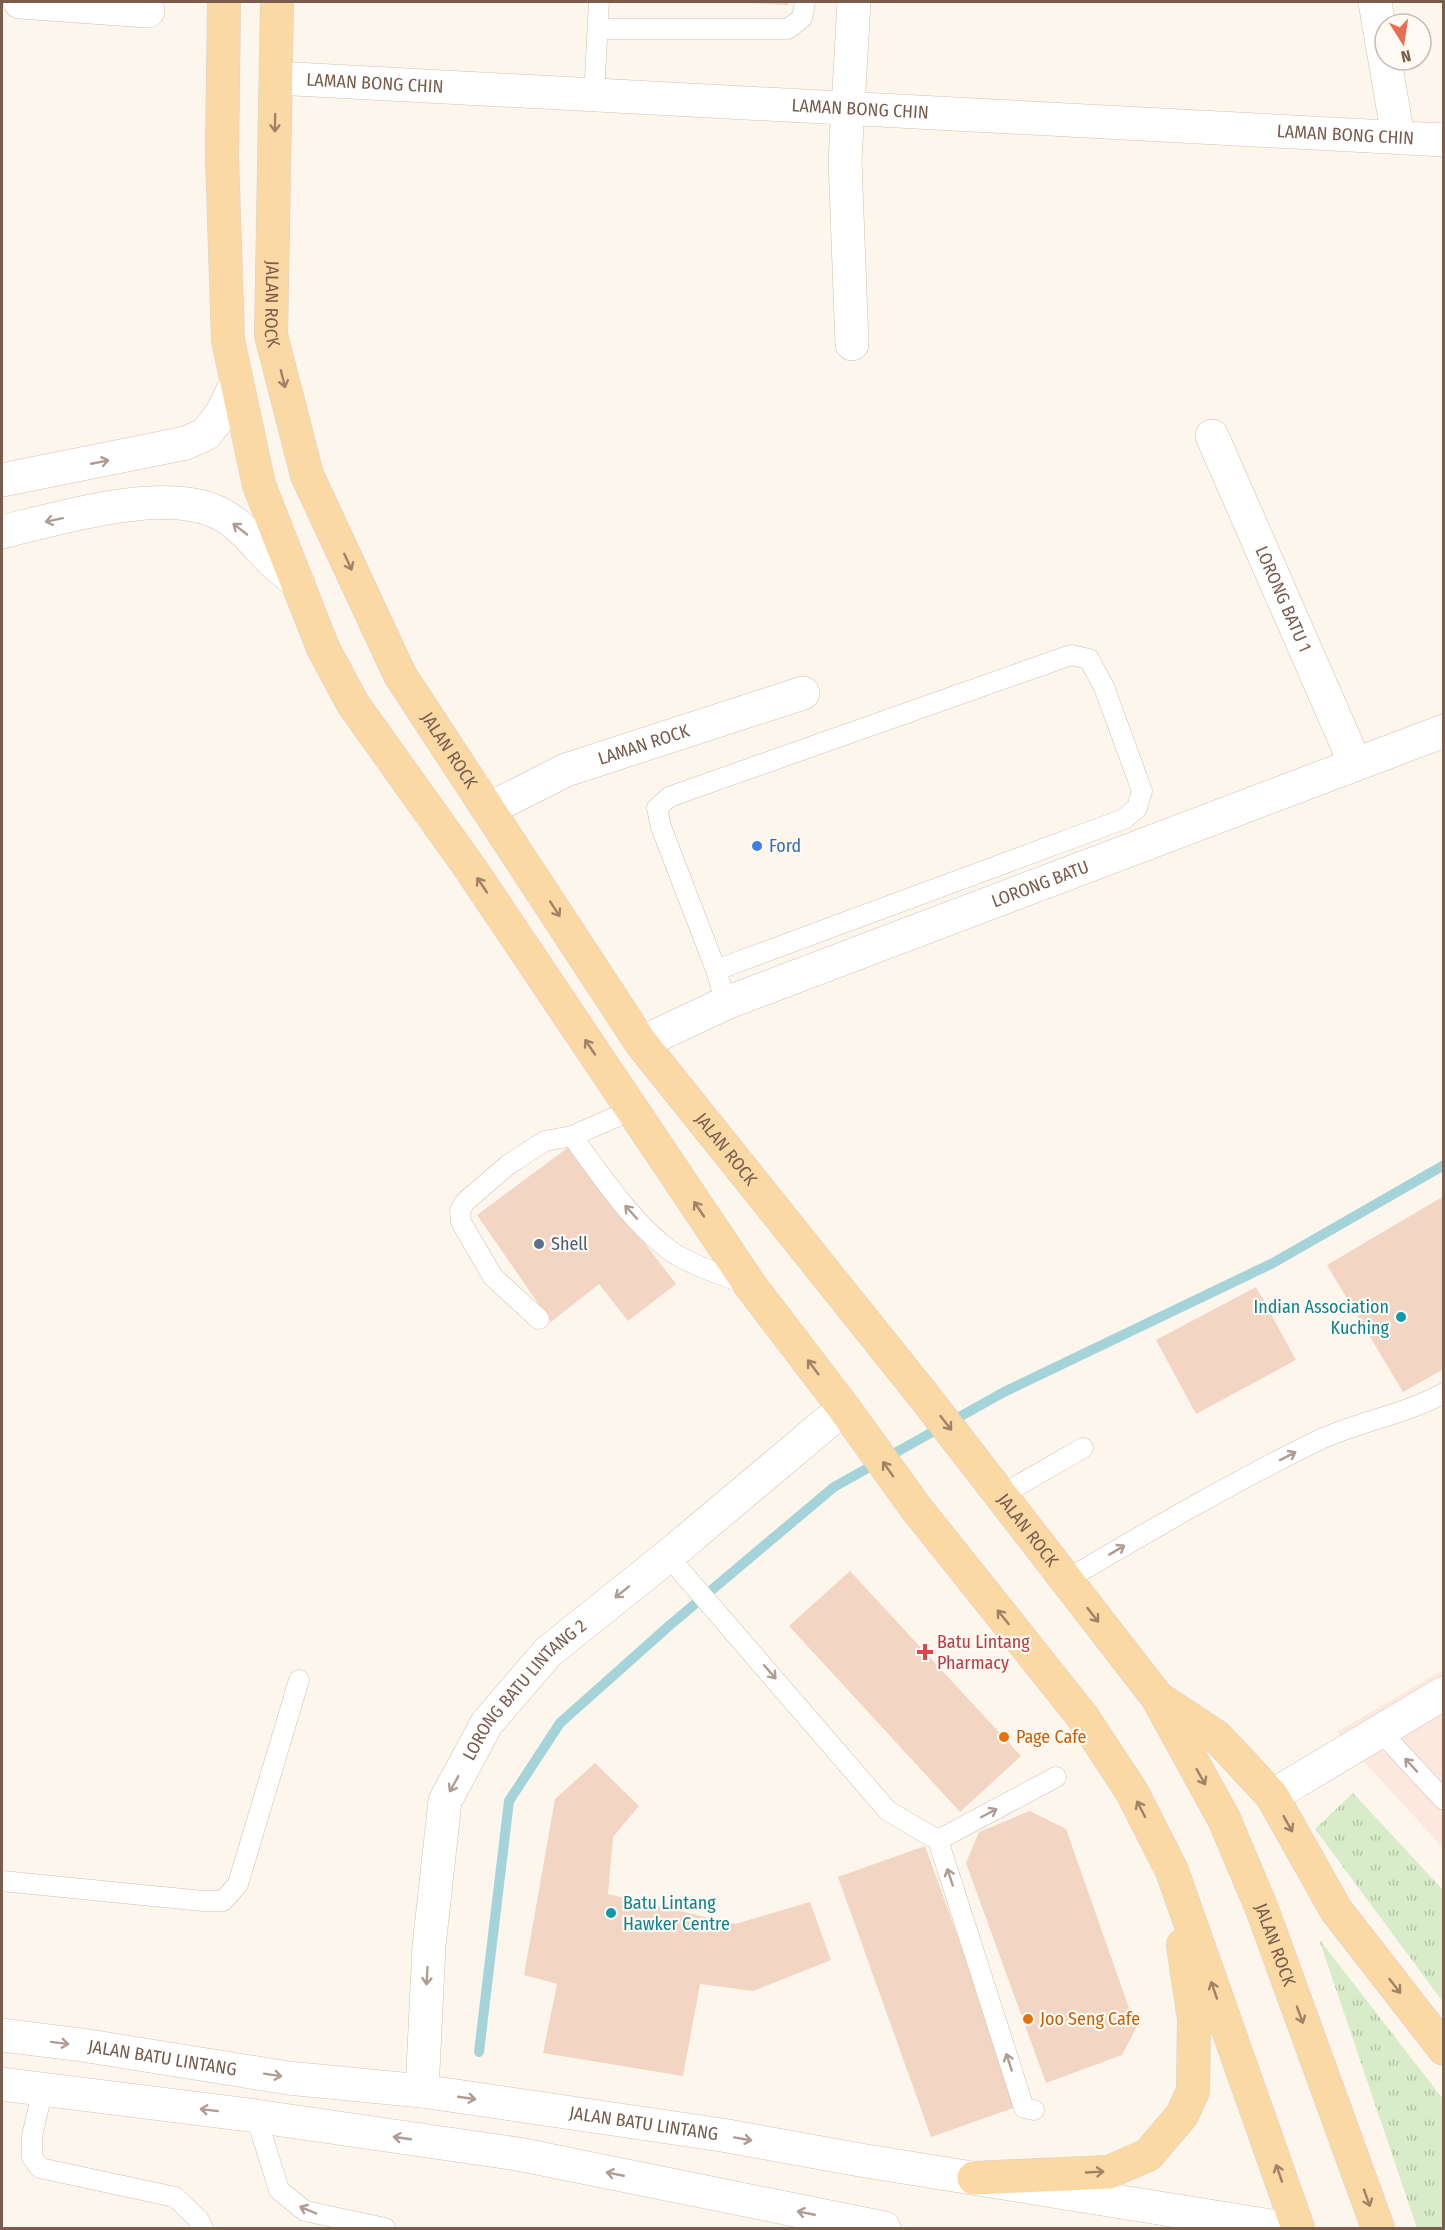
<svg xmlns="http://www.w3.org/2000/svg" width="1445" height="2230" font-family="'Fira Sans Condensed',sans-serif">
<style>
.commercial{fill:#fde8e0}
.grass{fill:url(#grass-tufts)}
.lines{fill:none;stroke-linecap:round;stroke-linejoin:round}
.stream{stroke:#a5d3da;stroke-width:10}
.building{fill:#f3d5c3}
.lane-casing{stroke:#d1beb0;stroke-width:21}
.street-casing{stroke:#d1beb0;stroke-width:34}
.secondary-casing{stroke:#d6c0b0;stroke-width:34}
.primary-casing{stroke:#dad1cd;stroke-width:34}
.lane{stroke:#fff;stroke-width:20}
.street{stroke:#fff;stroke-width:33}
.secondary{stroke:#fff;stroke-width:33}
.primary{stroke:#fbd9a5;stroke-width:33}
.oneway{stroke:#a18267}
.oneway2{stroke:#af9d94}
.shop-dot{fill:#3f7fe0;stroke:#fffaf3;stroke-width:2}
.service-dot{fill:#5c6f8a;stroke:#fffaf3;stroke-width:2}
.culture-dot{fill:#0f9aa8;stroke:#fffaf3;stroke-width:2}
.health-dot{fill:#e0444e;stroke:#fffaf3;stroke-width:2}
.food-dot{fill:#e8710a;stroke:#fffaf3;stroke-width:2}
.labels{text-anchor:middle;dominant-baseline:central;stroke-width:4.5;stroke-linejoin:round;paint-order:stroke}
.street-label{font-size:18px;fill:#7a5c4d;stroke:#fffaf3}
.shop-label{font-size:18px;fill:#366cbe;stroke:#fffaf3;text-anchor:start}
.service-label{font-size:18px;fill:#4e5e75;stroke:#fffaf3;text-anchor:start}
.culture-label{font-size:18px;fill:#0d838f;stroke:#fffaf3;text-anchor:end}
.health-label{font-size:18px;fill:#be3a42;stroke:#fffaf3;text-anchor:start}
.food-label{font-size:18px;fill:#c56008;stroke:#fffaf3;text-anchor:start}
</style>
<defs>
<pattern id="grass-tufts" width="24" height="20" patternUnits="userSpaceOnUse" patternTransform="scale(1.5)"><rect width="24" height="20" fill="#d8ecc9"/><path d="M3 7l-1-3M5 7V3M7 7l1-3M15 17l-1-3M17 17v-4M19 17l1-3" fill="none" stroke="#b4c2a5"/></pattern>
</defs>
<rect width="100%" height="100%" fill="#fdf6ec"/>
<path class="commercial" d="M1443,1670V1848L1337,1732Z"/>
<path class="grass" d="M1353,1793L1443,1890V2002L1315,1829Z
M1319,1939L1443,2099V2228H1417Z"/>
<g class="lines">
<path class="stream" d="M479,2052L509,1801L560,1723L670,1625L834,1487L1004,1392L1273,1263L1444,1165"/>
</g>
<path class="building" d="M746,2H788V5L746,3Z
M570,1146L676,1284L628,1321L599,1284L551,1322L477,1215Z
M1444,1196V1369L1403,1392L1327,1265Z
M1256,1287L1296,1360L1196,1414L1156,1340Z
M850,1571L1021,1756L960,1812L789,1626Z
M595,1763L639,1806L613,1837L608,1894L735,1924L810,1902L831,1960L753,1991L700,1984L683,2076L543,2053L557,1984L524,1975L555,1799Z
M1030,1811L1066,1829L1136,2028L1122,2055L1046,2083L966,1863L979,1832Z
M925,1846L1019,2106L931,2137L838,1877Z"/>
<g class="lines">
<defs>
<path id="lane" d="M599,29H788L802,18L805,2
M594,95L599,2
M716,970L1124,819L1137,808L1142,791L1104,687L1089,659L1071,655L669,797L657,808L661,827L716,970L726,1003
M632,1110L572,1136C601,1175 629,1219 668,1249C691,1266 721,1274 748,1285
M539,1319L493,1277L461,1222L460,1210L465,1202L509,1164L545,1141L572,1136
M1001,1495L1083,1448
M668,1556L888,1811L938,1840L1024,2108L1034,2110
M1066,1580C1149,1531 1233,1482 1319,1440C1360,1421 1404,1415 1444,1393
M1379,1730L1444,1800
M938,1840L1056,1777
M2,1881L203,1901H223L238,1884L299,1680
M43,2089L32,2136V2157L40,2168L175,2197L199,2220L203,2228
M256,2116L279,2190L305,2211L385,2228"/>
<g id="street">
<path d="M20,2L148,11"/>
<path d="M1375,2L1398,137"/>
<path d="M852,344L845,160L854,2"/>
<path id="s1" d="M1212,436L1355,763"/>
<path id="s2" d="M489,809L566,770L803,693"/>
<path id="s3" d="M641,1043L726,1003L1444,731"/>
<path d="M1272,1796L1444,1693"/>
<path id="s4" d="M422,2091L429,1946L445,1801L487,1723L548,1652L668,1556L844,1408"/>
</g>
<g id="secondary">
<path id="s5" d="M276,78L1444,140"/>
<path d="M2,480L186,443L206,434L222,413L237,382"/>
<path d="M2,532C60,518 164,486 219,513C239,523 255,543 270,559C279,568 289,575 298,583"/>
<path id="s6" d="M2,2035L82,2045L288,2078L422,2091L722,2135L860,2160L1283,2228"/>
<path d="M2,2084L256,2116L518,2154L884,2228"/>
</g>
<g id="primary">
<path d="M224,2L222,157L228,340L259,485L323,648L353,704L470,868L750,1285L844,1408L916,1508L1082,1716L1132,1792L1172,1871L1298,2228"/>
<path id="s7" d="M277,2L271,335L307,475L400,675L641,1043L923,1395L1157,1697L1224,1819L1262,1909L1378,2228"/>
<path d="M1161,1700L1217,1737L1272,1796L1336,1910L1444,2049"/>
<path d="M974,2178L1109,2172L1148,2155L1182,2115L1193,2091L1194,2019L1183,1945"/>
</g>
</defs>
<use href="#lane" class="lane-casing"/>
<use href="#street" class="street-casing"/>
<use href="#secondary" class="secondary-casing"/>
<use href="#primary" class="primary-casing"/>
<use href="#lane" class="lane"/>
<use href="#street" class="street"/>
<use href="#secondary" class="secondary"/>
<use href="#primary" class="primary"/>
</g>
<defs><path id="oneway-shaft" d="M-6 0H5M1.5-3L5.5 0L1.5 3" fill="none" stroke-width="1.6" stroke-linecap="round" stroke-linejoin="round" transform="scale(1.5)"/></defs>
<g class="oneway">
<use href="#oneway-shaft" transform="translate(275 123) rotate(91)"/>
<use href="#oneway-shaft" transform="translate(283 379) rotate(76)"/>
<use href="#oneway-shaft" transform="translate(348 562) rotate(65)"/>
<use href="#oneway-shaft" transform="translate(482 885) rotate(-124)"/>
<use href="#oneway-shaft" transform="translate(555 909) rotate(57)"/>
<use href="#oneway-shaft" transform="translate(590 1047) rotate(-124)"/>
<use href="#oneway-shaft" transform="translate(699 1209) rotate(-124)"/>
<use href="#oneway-shaft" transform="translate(813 1367) rotate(-127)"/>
<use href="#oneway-shaft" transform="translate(946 1423) rotate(52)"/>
<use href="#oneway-shaft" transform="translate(888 1469) rotate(-125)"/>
<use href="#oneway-shaft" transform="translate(1093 1615) rotate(52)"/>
<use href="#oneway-shaft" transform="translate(1003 1617) rotate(-129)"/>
<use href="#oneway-shaft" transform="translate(1201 1777) rotate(61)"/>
<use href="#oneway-shaft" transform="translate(1141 1809) rotate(-117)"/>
<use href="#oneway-shaft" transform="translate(1288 1824) rotate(61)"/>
<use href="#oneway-shaft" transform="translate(1395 1986) rotate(52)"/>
<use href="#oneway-shaft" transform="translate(1214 1990) rotate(-109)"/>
<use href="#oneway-shaft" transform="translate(1300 2015) rotate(70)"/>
<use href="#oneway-shaft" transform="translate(1095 2172) rotate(-3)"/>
<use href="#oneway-shaft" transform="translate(1279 2173) rotate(-109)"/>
<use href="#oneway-shaft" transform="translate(1367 2198) rotate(70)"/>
</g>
<g class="oneway2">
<use href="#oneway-shaft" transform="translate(100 462) rotate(-11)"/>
<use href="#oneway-shaft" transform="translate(54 520) rotate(168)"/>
<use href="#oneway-shaft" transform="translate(240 529) rotate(-142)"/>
<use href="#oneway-shaft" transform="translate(631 1212) rotate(-132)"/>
<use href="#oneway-shaft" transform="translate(1288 1456) rotate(-27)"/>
<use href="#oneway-shaft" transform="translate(1117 1550) rotate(-31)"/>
<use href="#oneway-shaft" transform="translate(622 1592) rotate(141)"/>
<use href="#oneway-shaft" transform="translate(770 1672) rotate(49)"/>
<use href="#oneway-shaft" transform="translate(1411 1765) rotate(-133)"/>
<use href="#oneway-shaft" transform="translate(454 1784) rotate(119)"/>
<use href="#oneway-shaft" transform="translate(989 1813) rotate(-28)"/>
<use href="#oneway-shaft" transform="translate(950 1877) rotate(-108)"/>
<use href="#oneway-shaft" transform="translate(427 1976) rotate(93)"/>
<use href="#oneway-shaft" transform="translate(60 2043) rotate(7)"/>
<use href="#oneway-shaft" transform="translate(1009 2062) rotate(-108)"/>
<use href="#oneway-shaft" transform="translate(273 2075) rotate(9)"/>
<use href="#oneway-shaft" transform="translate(467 2098) rotate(8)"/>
<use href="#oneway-shaft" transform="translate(209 2110) rotate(-173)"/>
<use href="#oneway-shaft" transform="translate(402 2138) rotate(-172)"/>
<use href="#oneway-shaft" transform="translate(743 2139) rotate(10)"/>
<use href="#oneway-shaft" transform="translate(615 2174) rotate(-169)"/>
<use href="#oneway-shaft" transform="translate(308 2210) rotate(-157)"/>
<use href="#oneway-shaft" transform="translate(806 2213) rotate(-169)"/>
</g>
<circle class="shop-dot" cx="757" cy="846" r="6"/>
<circle class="service-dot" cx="539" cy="1244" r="6"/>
<g class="culture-dot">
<circle cx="1401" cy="1317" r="6"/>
<circle cx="611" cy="1913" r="6"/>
</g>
<path class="health-dot" d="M922 1643h6v6h6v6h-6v6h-6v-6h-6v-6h6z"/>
<g class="food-dot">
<circle cx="1004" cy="1737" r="6"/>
<circle cx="1028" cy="2019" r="6"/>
</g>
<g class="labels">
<g class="street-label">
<text stroke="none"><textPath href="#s5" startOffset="99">LAMAN BONG CHIN</textPath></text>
<text stroke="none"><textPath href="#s5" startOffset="585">LAMAN BONG CHIN</textPath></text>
<text stroke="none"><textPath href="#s5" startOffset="1071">LAMAN BONG CHIN</textPath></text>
<text stroke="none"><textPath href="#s7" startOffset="302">JALAN ROCK</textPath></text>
<text stroke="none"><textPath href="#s1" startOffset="178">LORONG BATU 1</textPath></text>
<text stroke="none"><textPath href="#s2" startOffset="168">LAMAN ROCK</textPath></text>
<text stroke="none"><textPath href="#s7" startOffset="788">JALAN ROCK</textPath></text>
<text stroke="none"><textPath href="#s3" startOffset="430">LORONG BATU</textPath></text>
<text stroke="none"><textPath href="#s7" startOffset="1274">JALAN ROCK</textPath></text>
<text stroke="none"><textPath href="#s7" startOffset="1760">JALAN ROCK</textPath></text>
<text stroke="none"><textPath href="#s4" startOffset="429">LORONG BATU LINTANG 2</textPath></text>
<text stroke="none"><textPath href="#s7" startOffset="2246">JALAN ROCK</textPath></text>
<text stroke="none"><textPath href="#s6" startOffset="162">JALAN BATU LINTANG</textPath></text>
<text stroke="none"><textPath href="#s6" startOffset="648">JALAN BATU LINTANG</textPath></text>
</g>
<g class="shop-label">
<text x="769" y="846">Ford</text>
</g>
<g class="service-label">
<text x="551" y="1244">Shell</text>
</g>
<g class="culture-label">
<text x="1389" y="1307">Indian Association<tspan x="1389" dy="21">Kuching</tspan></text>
<text x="623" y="1903" text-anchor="start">Batu Lintang<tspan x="623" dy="21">Hawker Centre</tspan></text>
</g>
<g class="health-label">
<text x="937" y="1642">Batu Lintang<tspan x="937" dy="21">Pharmacy</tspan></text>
</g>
<g class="food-label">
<text x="1016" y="1737">Page Cafe</text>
<text x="1040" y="2019">Joo Seng Cafe</text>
</g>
</g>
<rect width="1445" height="2230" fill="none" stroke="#7a5c4d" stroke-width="6"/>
<g transform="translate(1403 42) rotate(168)"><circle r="28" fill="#fffaf3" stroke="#cabbb1" stroke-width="1.5"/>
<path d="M0-4.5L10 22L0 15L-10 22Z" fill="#e76f51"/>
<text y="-9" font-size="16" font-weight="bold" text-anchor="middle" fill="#7a5c4d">N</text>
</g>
</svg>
